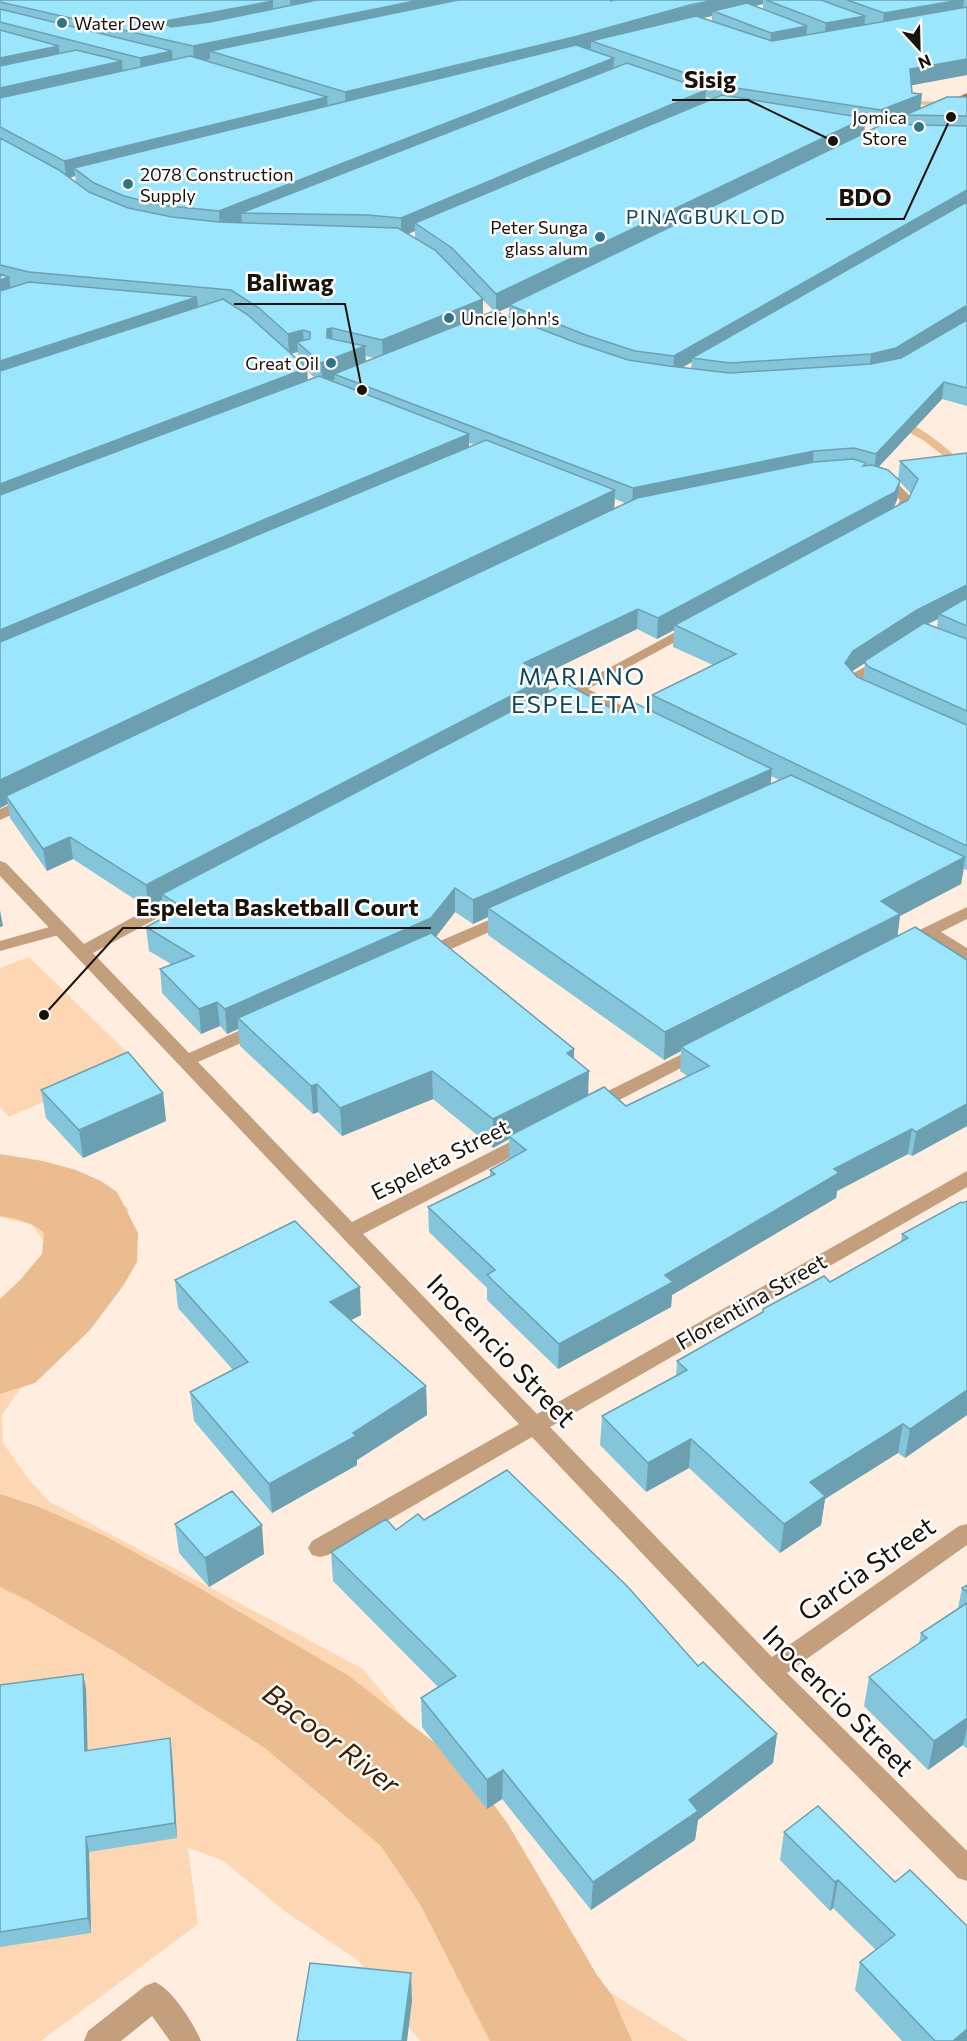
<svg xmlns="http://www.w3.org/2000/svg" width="967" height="2041" font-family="Commissioner,sans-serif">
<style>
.green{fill:#fdd6b3}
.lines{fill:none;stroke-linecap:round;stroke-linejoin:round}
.stream{fill:#ebbc8f;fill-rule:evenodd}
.river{fill:#ebbc8f;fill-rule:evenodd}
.lane{fill:#c39f7e;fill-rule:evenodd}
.street{fill:#c39f7e;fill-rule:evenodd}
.secondary{fill:#ab7642;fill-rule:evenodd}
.wall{fill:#85c5da;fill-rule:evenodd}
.shaded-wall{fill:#6ca0b1}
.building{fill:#9be5fd;stroke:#6ca0b1;stroke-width:1.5}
.poi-dot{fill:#337387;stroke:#fefefe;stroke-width:2}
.labels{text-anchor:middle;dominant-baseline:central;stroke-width:5;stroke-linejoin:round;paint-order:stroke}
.far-poi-label{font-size:18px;fill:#1a130c;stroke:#fefefe;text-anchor:start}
.far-neighbourhood-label{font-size:20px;letter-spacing:1.5px;fill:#114756;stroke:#fefefe}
.street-label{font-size:22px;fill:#1a130c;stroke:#fefefe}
.neighbourhood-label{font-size:24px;letter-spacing:1.5px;fill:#114756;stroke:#fefefe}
.near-street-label{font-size:27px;fill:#1a130c;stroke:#fefefe}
.near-water-label{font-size:28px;font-style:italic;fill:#3f2100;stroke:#fefefe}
.leader{fill:none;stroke:#1a130c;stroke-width:2}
.callout-dot{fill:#1a130c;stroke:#fefefe;stroke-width:2}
.callout-label{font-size:24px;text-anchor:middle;font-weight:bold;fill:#1a130c;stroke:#fefefe;stroke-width:5;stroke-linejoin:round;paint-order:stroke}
</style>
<rect width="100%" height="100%" fill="#ffeedf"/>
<path class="green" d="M29,957L136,1061L9,1117L0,1107V968Z
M0,1169L73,1177L103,1187L129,1209L119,1270L98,1309L19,1390L2,1415L3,1443L27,1477L50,1502L363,1669L454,1779L587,1978L688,2041H420L359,1961L286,1912L222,1860L188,1848L198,1924L41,2041H0V1309L25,1289L55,1257L32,1225L0,1217Z"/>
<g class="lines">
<path class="stream" d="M903,101L967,102V106L901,104Z
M895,421C917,419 951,453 967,466V474L923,440L895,425Z"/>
<path class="river" d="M0,1154L43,1161L76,1170L101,1181L117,1192L138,1233L137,1262L123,1286L90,1330L35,1383L0,1394V1299L20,1280L42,1254L44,1233C32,1221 17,1219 0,1216Z
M0,1494L39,1507L105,1536L194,1585L349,1676L467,1768L508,1824L597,1975L612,1995L632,2041H490L420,1904L381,1846L265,1748L114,1651L27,1600L0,1587Z"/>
<path class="lane" d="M60,924L66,925L69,929L66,933L0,951V941Z"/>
<path class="street" d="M879,476L895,481L913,499C908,510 905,519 892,523L886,519L894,513L900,500L887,487L873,480Z
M694,622L701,626L699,629L588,689L647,718L649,721L647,724H637L577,695L557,704L550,700Z
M884,656L891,660L889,663L862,680L860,684L870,695L863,699L858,698L845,685L852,674Z
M31,795L37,797L39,800L37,803L0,820V809Z
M0,861L6,863L84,944L179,892H191L193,896L191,900L93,953L189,1053L254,1024H266L269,1028L266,1032L198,1062L352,1222L522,1136L529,1134L536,1136L539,1140L536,1144L363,1234L537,1414L967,1171V1187L550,1427L772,1657L959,1526L967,1524V1545L787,1673L967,1851V1881L958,1878L761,1679L532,1437L328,1555L320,1557L312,1555L308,1548L312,1541L519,1424L0,876Z
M967,907V919L941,932L967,948V960L928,939L911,948H899L896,944L899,940Z
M510,911L516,912L518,916L516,920L431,958H419L416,954L419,950Z
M702,1044L708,1046L711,1050L708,1054L600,1110H586L584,1106L586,1102Z
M155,1982C172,1989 194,2024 201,2041H170L152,2016L121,2041H84L88,2031L145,1986Z"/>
<path class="secondary" d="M967,93V99L880,137L873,135Z"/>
</g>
<path class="wall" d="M0,0H967V75L911,85L912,93L922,94L920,109L967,97V406L942,399L878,467L898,480L900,461L967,453V870L964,869L961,884L900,916L897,936L967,960V1126L912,1156L908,1154L837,1191L836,1198L672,1295L671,1307L558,1369L487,1300V1288L429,1232L428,1207L490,1176V1170L509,1159V1139L493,1148L433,1099L342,1136L318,1112L313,1114L240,1046L238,1029L227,1034L220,1026L201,1034L162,993L160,969L171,964L149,951L146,927L164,917L162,900L148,908L73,859L47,871L10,818L8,804L0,808ZM763,4V9L755,6ZM712,16V21L702,18ZM706,97L712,99L705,102ZM905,117L904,125L887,124L889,123ZM865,125L877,127L864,133ZM75,176L76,182L70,178ZM415,231V239L408,234ZM483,300L494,311L483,315ZM509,307V317L497,312ZM298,352V360L291,354ZM365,356L374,358L366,362ZM692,362L691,369L681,368ZM307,371L314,377L308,380ZM469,443L475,445L469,448ZM900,482L911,494L908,500L894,507L897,500ZM615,499L625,503L614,508ZM938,619L937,628L927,624L932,622ZM637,629L657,639L674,630L673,647L713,665L652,695L651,711L618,712L549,692L544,674ZM865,663L863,680L857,677L852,671ZM771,776L779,780L770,784ZM455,912L473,924L488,917V935L664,1060L681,1051L680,1071L687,1076L626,1106L588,1095L574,1059V1049L436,937Z
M41,1090L163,1093L166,1121L83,1158L46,1118Z
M967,1201V1415L905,1458L898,1453L825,1499L821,1525L780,1553L689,1468L646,1492L600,1445L602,1416L676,1376L677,1361L830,1282L901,1242L902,1234Z
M175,1280L361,1315L351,1320L426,1386L427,1415L357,1460V1465L272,1513L194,1421L190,1392L233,1370L178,1308Z
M424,1520L698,1666L777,1734L773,1763L698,1820L695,1840L591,1910L502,1799L487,1809L422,1727L421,1698L438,1687L333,1581L331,1552Z
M175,1524L264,1554L209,1587L179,1553Z
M967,1585V1749L963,1745L928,1770L864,1706L869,1677L919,1643L921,1633L958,1608L962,1588Z
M83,1674L86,1689L87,1751L172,1754L177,1838L89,1852L91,1933L0,1947V1685Z
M818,1806L967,2041H902L855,1990L860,1962L876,1950L833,1908L830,1911L780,1860L784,1832Z"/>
<path class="shaded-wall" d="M290,0H352L291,13Z
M420,0H494L210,51V59L194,63L193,46Z
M715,0H763V4L721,14L713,11L712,16L591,41V48L577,52L346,109L345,92Z
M960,0H964L962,15L882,29L884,13Z
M273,1V17L168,37L165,24L166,21Z
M865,16L864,31L824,39L826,23Z
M807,26L806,42L770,49L771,33Z
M59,46L60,62L0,75V58Z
M172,51L173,67L141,75L140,58Z
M614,58L613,75L241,213L242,222L220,230L219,211Z
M967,59V75L908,86L910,69Z
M122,61L123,78L0,106V88Z
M706,90L705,107L415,223V231L401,237V218Z
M922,94L920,111L905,115V117L879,128L881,110Z
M327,97L328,114L74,168L75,176L66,179L64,161Z
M865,118L864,135L509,305V307L496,313V294Z
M967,190V204L692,358V362L673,373L674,356Z
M9,277L12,297L0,301V280Z
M197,297L199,317L0,383V361Z
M483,299V319L383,360L382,340Z
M967,306V322L894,365L869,371L871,354L964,307Z
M332,328L333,349L327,358V329Z
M303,330L304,348L297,342L298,352L289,354L288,334Z
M365,346L366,367L334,374L335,379L322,384L321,363Z
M307,368L308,389L0,508V484Z
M944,382L942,399L874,472L876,454Z
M469,434V456L0,656V630Z
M814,451L812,469L632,506L633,488Z
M900,481L897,500L892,511L675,625L674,630L657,639L658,618Z
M615,490L614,512L6,796L8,804L0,808V780Z
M967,585V604L939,614L938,619L914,631L851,672L845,663L853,651L917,610Z
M638,609L637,629L524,684V663Z
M549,676V697L162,894V900L148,908L146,885Z
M772,769L770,792L488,908V917L473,924V900Z
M70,837L73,859L47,871L43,849Z
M965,857L961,884L900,916L897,941L681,1047V1051L664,1060L665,1032L881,901Z
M455,888V912L432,942L238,1018V1029L227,1034L225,1009Z
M0,910L3,926L0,927Z
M217,1002L220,1026L201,1034L199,1009Z
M574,1049L573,1077L567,1053Z
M432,1071L433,1099L342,1136L340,1108Z
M589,1071L588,1099L509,1136V1139L493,1148V1119Z
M317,1084L318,1112L313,1114L311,1086Z
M163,1093L166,1121L83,1158L79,1130Z
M967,1104V1126L912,1156L916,1132Z
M912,1129L908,1154L837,1191L836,1198L672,1295L671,1307L558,1369L559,1344L665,1275L834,1169Z
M360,1287L361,1315L332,1330L330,1302Z
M426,1386L427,1415L357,1460V1465L272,1513L269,1484L353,1433Z
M967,1390V1415L905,1458L910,1429Z
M903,1424L898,1453L825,1499L821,1525L780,1553L784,1524L810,1482Z
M691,1439L689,1468L646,1492L648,1463Z
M262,1525L264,1554L209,1587L205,1558Z
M83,1674L86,1689L88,1766L85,1751Z
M967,1718V1728L963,1745L928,1770L934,1741Z
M777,1734L773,1763L698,1820L695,1840L591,1910L593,1882L689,1800Z
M170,1738L172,1754L177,1838L175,1823Z
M503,1770L502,1799L487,1809V1780Z
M86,1837L89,1852L91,1933L88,1918Z
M838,1880L833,1908L830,1911L835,1882Z
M411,1973L412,2001L407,2041H402Z
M967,2029V2041H953Z"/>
<path class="building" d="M0,0H269L273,1L166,21L165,24L171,27L210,22L317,0H420L193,46L0,2Z
M458,0H610L611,1L614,0H715L690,5L578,36L345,92L210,51Z
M766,0H821L865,16L826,23Z
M847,0H960L884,13Z
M747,3L807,26L771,33L713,11Z
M967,7V59L910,69L912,93L922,94L881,110L723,86L591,41L696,16L772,41Z
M0,9L172,51L140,58L0,22Z
M0,30L59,46L0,58Z
M576,45L614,58L219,211L159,205L124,196L94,183L74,168Z
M76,50L122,61L0,88V66Z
M190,56L327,97L64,161L0,127V98Z
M627,63L706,90L401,218L368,215L241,213Z
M722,95L865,118L496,294L452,248L415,223Z
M947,97H967V116L905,115Z
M883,124L967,126V190L674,356L635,351L586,335L509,305Z
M0,138L59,170L89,192L128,208L172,217L219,222L398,228L435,250L483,299L382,340L332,328L327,329V338L365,346L321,363L297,342L310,339V332L303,330L288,334L259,308L231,290L29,272L0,265Z
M967,202V306L964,307L896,348L871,354L730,363L692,358Z
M0,274L9,277L0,280Z
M29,282L197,297L0,361V291Z
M223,299L248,315L307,368L0,484V371Z
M494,311L577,343L628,360L669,366L730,373L871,364L901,358L967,320V388L944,382L876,454L854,448L814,451L633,488L334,374Z
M319,376L469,434L0,630V495Z
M486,440L615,490L0,780V642Z
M967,453V585L917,610L853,651L845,663L857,677L967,725V846L652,695L736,654L675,625L908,500L918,479L900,461Z
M853,459L866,463L863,466L872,465L888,470L900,481L895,492L658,618L638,609L524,663L549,676L146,885L70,837L43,849L6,796L637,498L814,462Z
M967,598V626L939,614Z
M924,623L967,639V711L869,667L865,663L866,660Z
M565,683L618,712L635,703L772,769L473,900L455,888L431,918L225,1009L217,1002L199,1009L160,969L194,956L146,927L183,908L162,894Z
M791,775L965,857L881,901L900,914L665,1032L488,908Z
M915,927L967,960V1104L916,1132L912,1129L834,1169L839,1173L665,1275L673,1282L559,1344L487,1275L495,1270L428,1207L495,1174L490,1170L526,1150L509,1136L604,1087L626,1106L709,1066L681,1047Z
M431,933L574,1049L567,1053L589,1071L493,1119L432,1071L340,1108L317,1084L311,1086L238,1018Z
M128,1052L163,1093L79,1130L41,1090Z
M967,1201V1390L910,1429L903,1424L810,1482L825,1496L784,1524L691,1439L648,1463L602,1416L687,1370L677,1361L763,1312V1309L824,1276L830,1282L908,1238L902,1234L961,1202L963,1203Z
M295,1221L360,1287L330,1302L426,1386L353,1433L356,1436L269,1484L190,1392L248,1362L175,1280Z
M507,1470L627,1586L698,1666L703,1662L777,1734L689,1800L698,1811L593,1882L503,1770L487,1780L421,1698L456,1676L331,1552L386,1519L396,1530L418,1514L424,1520Z
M232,1491L262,1525L205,1558L175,1524Z
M967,1585V1592L962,1588Z
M967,1603V1718L934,1741L869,1677L927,1638L921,1633Z
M83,1674L85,1751L170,1738L175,1823L86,1837L88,1918L0,1932V1685Z
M818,1806L895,1882L910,1870L967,1926V2029L953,2041H935L860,1962L895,1935L838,1880L835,1882L784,1832Z
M310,1963L411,1973L402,2041H297Z"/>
<g class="poi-dot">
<circle cx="62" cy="23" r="6"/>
<circle cx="919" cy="127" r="6"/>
<circle cx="128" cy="184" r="6"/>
<circle cx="600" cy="237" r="6"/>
<circle cx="449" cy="318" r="6"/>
<circle cx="331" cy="363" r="6"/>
</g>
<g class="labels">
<g class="far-poi-label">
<text x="74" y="23">Water Dew</text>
<text x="907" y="117" text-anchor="end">Jomica<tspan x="907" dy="21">Store</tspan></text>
<text x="140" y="174">2078 Construction<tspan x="140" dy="21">Supply</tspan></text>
<text x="588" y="227" text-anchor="end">Peter Sunga<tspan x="588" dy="21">glass alum</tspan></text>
<text x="461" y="318">Uncle John's</text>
<text x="319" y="363" text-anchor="end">Great Oil</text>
</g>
<g class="far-neighbourhood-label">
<text x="706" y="216">PINAGBUKLOD</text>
</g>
<g class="street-label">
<text transform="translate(440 1159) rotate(-27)">Espeleta Street</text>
<text transform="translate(751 1301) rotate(-30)">Florentina Street</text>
</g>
<g class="neighbourhood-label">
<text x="582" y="675">MARIANO<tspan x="582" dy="28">ESPELETA I</tspan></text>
</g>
<g class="near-street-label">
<text transform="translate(502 1350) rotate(46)">Inocencio Street</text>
<text transform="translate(866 1568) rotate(-35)">Garcia Street</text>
<text transform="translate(839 1700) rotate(45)">Inocencio Street</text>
</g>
<g class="near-water-label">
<text transform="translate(332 1738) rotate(37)">Bacoor River</text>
</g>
</g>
<path class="leader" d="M833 141L748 100H672M951 117L904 219H826M362 390L345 304H234M44 1015L123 928H431"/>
<g class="callout-dot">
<circle cx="833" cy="141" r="6"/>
<circle cx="951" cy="117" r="6"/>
<circle cx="362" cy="390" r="6"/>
<circle cx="44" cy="1015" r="6"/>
</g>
<g class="callout-label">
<text x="710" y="88">Sisig</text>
<text x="865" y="206">BDO</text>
<text x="290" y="291">Baliwag</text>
<text x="277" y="916">Espeleta Basketball Court</text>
</g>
<g transform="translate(919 48) rotate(158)" stroke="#fefefe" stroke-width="4.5" paint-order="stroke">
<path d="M0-4.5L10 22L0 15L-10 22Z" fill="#1a130c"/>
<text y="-9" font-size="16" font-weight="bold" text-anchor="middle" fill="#1a130c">N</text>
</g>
</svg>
